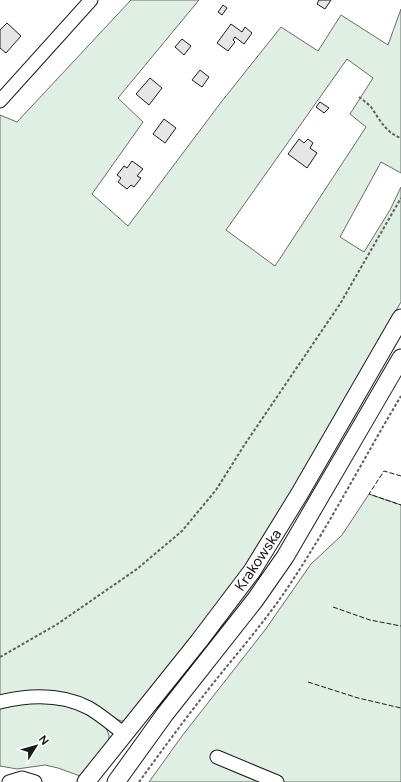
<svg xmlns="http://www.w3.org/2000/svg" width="401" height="782" font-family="Figtree,sans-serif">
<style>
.green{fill:#e0efe3;stroke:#6a6a6a;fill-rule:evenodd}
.building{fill:#e6e6e6;stroke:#1a1a1a}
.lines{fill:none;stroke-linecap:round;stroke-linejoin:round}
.minor-casing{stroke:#1a1a1a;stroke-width:15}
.major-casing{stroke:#1a1a1a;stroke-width:19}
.path{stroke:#5f5f5f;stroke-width:2;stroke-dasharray:3 2;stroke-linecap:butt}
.minor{stroke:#fff;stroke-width:13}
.major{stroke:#fff;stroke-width:17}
.fence{stroke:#1a1a1a;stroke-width:1;stroke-dasharray:5 2;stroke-linecap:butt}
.labels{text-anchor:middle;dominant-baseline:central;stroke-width:3;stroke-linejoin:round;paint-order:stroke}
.street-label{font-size:15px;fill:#1a1a1a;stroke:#fff}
</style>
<rect width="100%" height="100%" fill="#fff"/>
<path class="green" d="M131,0H199L118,98L143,122L92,194L128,226L222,101L281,27L318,51L341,15L388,45L401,9V173L381,162L340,237L364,252L390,210L401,187V302L259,547L223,596L127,721H121L110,716L106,728L109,735V740L80,776L58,768L45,765L17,769L0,766V115L17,122ZM347,59L373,78L350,114L366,127L275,266L226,230Z
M369,494L401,505V782H149L182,736L265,630L311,564L342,535Z"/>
<path class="building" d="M319,0H331L325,9L317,4Z
M223,5L227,8L222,15L218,12Z
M7,23L21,36L6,53L0,48V30Z
M231,24L242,32L245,27L252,33L244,44L235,37L233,40L235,42L228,51L217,43Z
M182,39L191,46L184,55L175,47Z
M200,70L209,77L202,87L192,80Z
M150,78L162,88L149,105L136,94Z
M320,102L329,108L324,113L316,107Z
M164,119L176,128L165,143L153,134Z
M299,139L304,143L308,139L313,143L310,148L317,153L307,168L288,154Z
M132,161L143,169L137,176L141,178L134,187L131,185L127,189L118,182L121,178L117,175L124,166L127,168Z"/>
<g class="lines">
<defs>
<path id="minor" d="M0,101L91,0
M0,702C29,695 62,694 89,708C101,715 113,725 124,734
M217,757L277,782
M9,782L22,778L35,782"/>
<path id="major" d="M86,782L199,641L252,571L300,493L401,318
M116,782L165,714L255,600L285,557L401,358"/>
</defs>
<use href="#minor" class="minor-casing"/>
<use href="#major" class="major-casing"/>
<path class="path" d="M359,97C363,100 367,103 371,107C380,120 386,133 401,138
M0,657L56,625L137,569L182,531L216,490L245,444L340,304L401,198
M139,782C165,746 191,711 219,676C241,649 264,622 284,593C327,530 362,461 401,396"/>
<use href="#minor" class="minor"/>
<use href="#major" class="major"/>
<path class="fence" d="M401,476L384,471L369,494L401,505
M333,607L370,620L401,626
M308,682L358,698L401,708"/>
</g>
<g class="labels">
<g class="street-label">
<text transform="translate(258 560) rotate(-56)">Krakowska</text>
</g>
</g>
<g transform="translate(36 746) rotate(53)" stroke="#ffffff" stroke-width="3" paint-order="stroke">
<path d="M0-3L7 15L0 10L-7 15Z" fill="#1a1a1a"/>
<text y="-6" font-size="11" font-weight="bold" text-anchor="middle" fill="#1a1a1a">N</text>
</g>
</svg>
